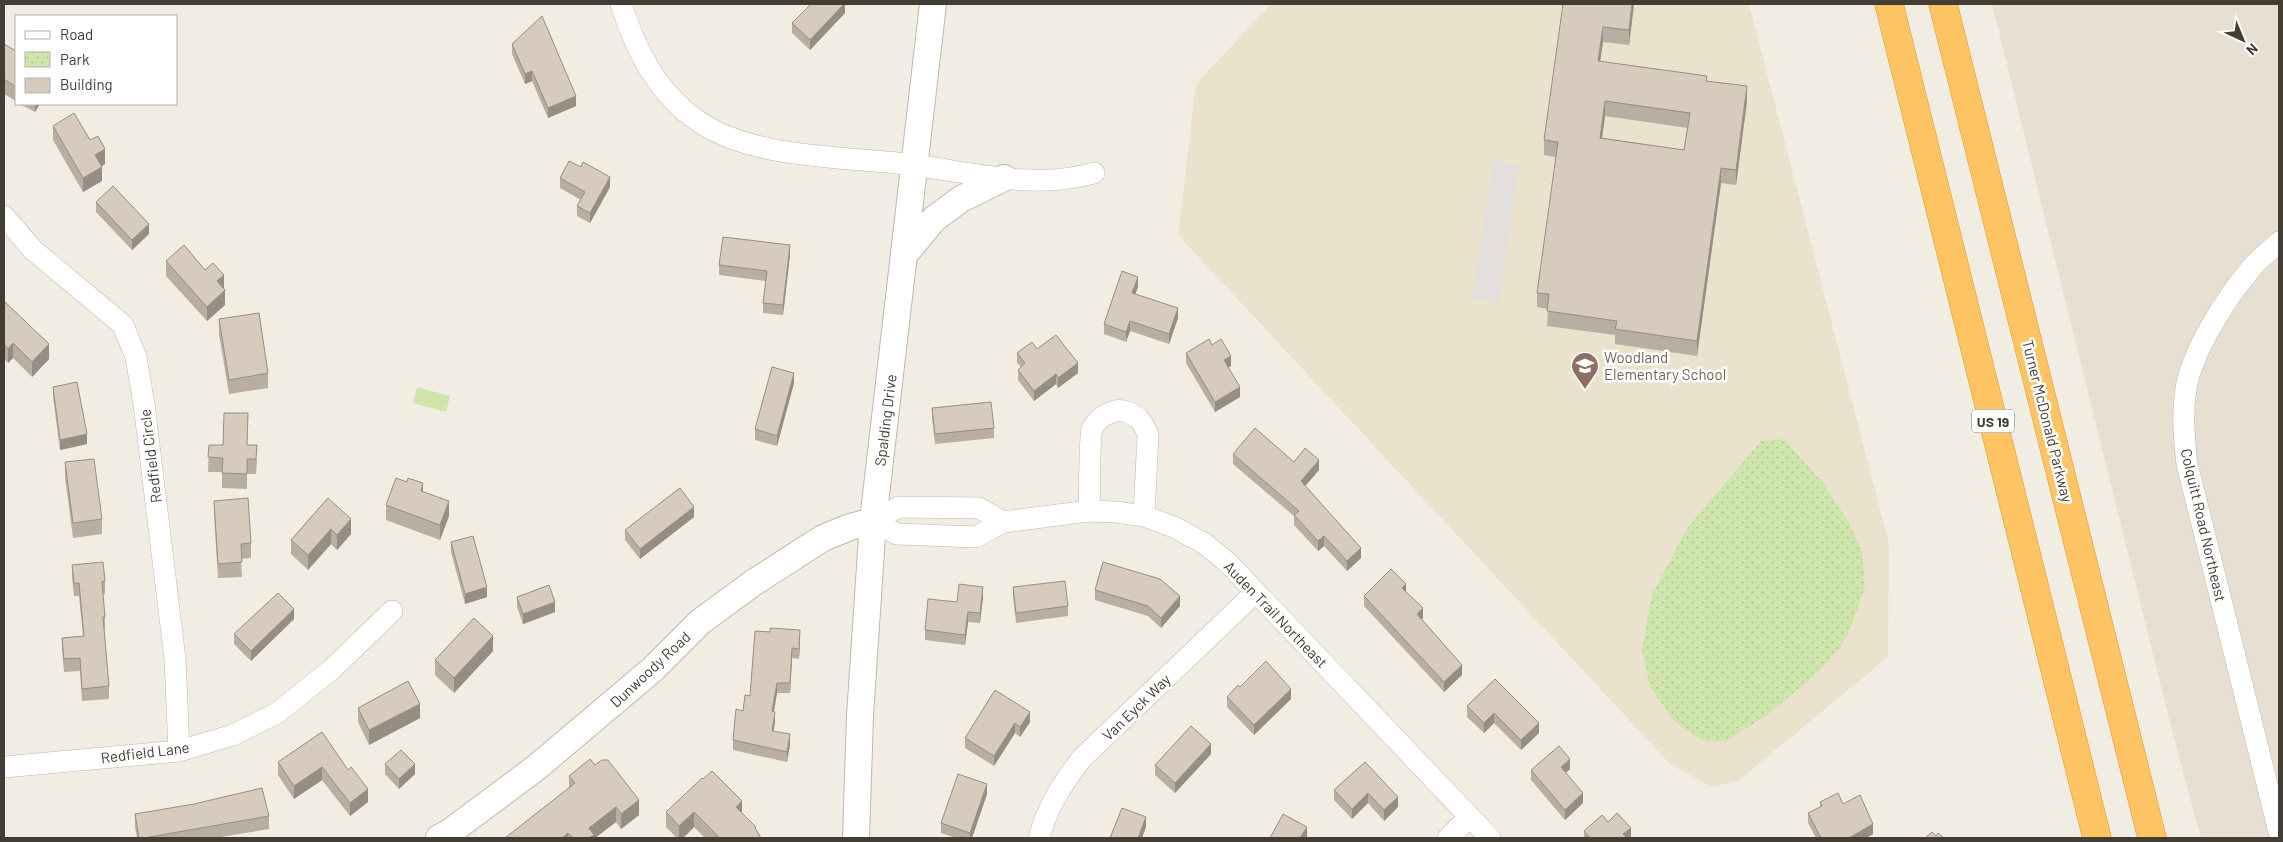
<svg xmlns="http://www.w3.org/2000/svg" width="2283" height="842" font-family="Barlow,sans-serif">
<style>
.residential{fill:#e6dfd2}
.education{fill:#ebe2cd}
.park{fill:url(#park-dots)}
.pitch{fill:#cee6ac}
.parking{fill:#e2dfdc}
.lines{fill:none;stroke-linecap:round;stroke-linejoin:round}
.minor-casing{stroke:#c0b7a9;stroke-width:22}
.tertiary-casing{stroke:#c0b7a9;stroke-width:28}
.motorway-casing{stroke:#dc9833;stroke-width:29}
.minor{stroke:#fff;stroke-width:21}
.tertiary{stroke:#fff;stroke-width:26}
.motorway{stroke:#fdc463;stroke-width:28}
.wall{fill:#b8afa2;fill-rule:evenodd}
.shaded-wall{fill:#968e84}
.building{fill:#d6cbbc;stroke:#968e84;fill-rule:evenodd}
.labels{text-anchor:middle;dominant-baseline:central;stroke-width:5;stroke-linejoin:round;paint-order:stroke}
.shield{fill:#fff;stroke:#7c7771;stroke-width:1}
.shield-label{font-size:14px;font-weight:bold;fill:#443d34}
.education-label{font-size:15px;fill:#785e54;stroke:#fff;text-anchor:start}
.street-label{font-size:15px;fill:#443d34;stroke:#fff}
</style>
<defs>
<pattern id="park-dots" width="8" height="8" patternUnits="userSpaceOnUse" patternTransform="scale(1.25)"><rect width="8" height="8" fill="#cee6ac"/><path d="M2 2h.1M6 6h.1" fill="none" stroke="#b2c695" stroke-width="1.8" stroke-linecap="round"/></pattern>
</defs>
<rect width="100%" height="100%" fill="#f2ede3"/>
<path class="residential" d="M1992,4H2279V838H2201L2169,719Z"/>
<path class="education" d="M1271,4H1749L1889,544L1888,657L1738,781L1712,787L1671,765L1178,235L1196,84Z"/>
<path class="park" d="M1784,439L1823,483L1848,521L1862,552L1865,587L1849,632L1839,649L1814,676L1766,716L1726,741H1704L1675,722L1650,687L1642,649L1652,595L1687,528L1761,441Z"/>
<path class="pitch" d="M417,387L450,396L446,412L413,403Z"/>
<path class="parking" d="M1494,161L1519,165L1499,303L1472,299Z"/>
<g class="lines">
<defs>
<path id="minor" d="M621,4C636,51 658,95 701,123C758,160 848,156 914,165C973,173 1035,190 1094,173
M4,216L33,250L123,325L136,357L144,404L175,659L179,751
M2279,242C2271,250 2261,257 2254,265C2228,295 2193,349 2186,388C2182,414 2184,438 2187,464L2279,832
M1089,511C1090,497 1089,437 1092,429C1097,418 1113,408 1124,411C1138,415 1143,422 1148,435L1144,516
M873,521L897,534L976,537L1003,522L1089,511L1116,512L1144,516L1176,528L1205,544L1228,563L1490,838
M873,521L899,507L979,508L1003,522
M4,767L179,751L233,735L277,713L332,669L392,611
M1039,838C1047,807 1063,783 1082,758L1256,592
M1448,838L1470,817"/>
<path id="tertiary" d="M905,254L934,219L961,199L1004,178
M439,838L450,832L537,767L653,669L700,622L753,583L823,538L850,527L873,521
M856,838L860,716L873,521L933,4"/>
<path id="motorway" d="M1889,4L2097,838
M1943,4L2152,838"/>
</defs>
<use href="#minor" class="minor-casing"/>
<use href="#tertiary" class="tertiary-casing"/>
<use href="#motorway" class="motorway-casing"/>
<use href="#minor" class="minor"/>
<use href="#tertiary" class="tertiary"/>
<use href="#motorway" class="motorway"/>
</g>
<path class="wall" d="M845,4V13L810,50L792,33V23Z
M1563,4H1634L1629,45L1603,42L1600,61L1707,81L1747,101L1736,185L1721,183L1697,356L1615,344V335L1547,326L1548,309L1537,307V293L1556,157L1544,155V140ZM1605,116L1688,128L1684,150L1602,138Z
M4,44L16,51V101L4,94Z
M512,44L576,106L548,118L532,81L525,84L512,54Z
M20,104H40L35,112Z
M53,126L90,140L105,164L102,166V181L83,192L53,140Z
M560,178L610,187L590,223L577,216V206L581,200L560,188Z
M96,202L149,234L132,250L96,212Z
M790,255L783,315L763,313V303L766,281L719,275V265Z
M166,261L205,270L224,289L225,305L207,321L166,276Z
M1138,287L1135,294L1178,318L1169,344L1130,331L1126,342L1104,334V324Z
M4,301L49,359L32,377L13,358L8,363L4,359Z
M219,319L268,373V388L229,394L219,334Z
M1212,345L1231,366L1228,368L1240,397L1215,412L1186,363V353Z
M1037,349L1078,373L1058,388L1056,384L1034,401L1018,380V370L1021,367L1017,363V353Z
M794,383L777,446L755,440V429Z
M53,387L87,444L60,450L53,397Z
M932,408L994,428V438L935,444L932,418Z
M209,445H247L257,460L256,474H247V489L222,488V472H208Z
M1233,454L1294,462L1319,470L1305,486L1361,558L1347,571L1324,546L1318,551L1294,525V516L1233,464Z
M65,462L102,519V534L73,538L65,477Z
M423,492L449,516L440,540L386,520V505Z
M328,498L351,534L337,550L331,544L308,570L291,554V540Z
M214,501L251,543V558L241,559L242,577L218,578L214,515Z
M694,517L640,559L625,540V530Z
M451,542L487,597L465,604L451,552Z
M72,565L105,581V594H103L105,617V630H104L109,686V699L82,701L80,671L64,672L62,650V638L83,636L79,596H74L72,577Z
M1013,587L1068,606V616L1016,623L1013,597Z
M1095,590L1180,606L1161,628L1148,616L1095,600Z
M1406,591L1423,618L1421,620L1462,675L1444,692L1364,606V596Z
M517,597L555,612L523,624L517,607Z
M983,597L980,623L968,622L965,645L925,640V630L957,602Z
M294,619L251,661L234,644V634Z
M800,640L799,659L792,658L790,693H777L774,712L775,722L773,731L790,744L787,762L733,750V740L743,711L750,696Z
M493,651L454,693L435,675V660Z
M1495,679L1539,733L1521,750L1494,723L1484,733L1467,717V706Z
M995,690L1030,722L1020,737L1015,733L994,766L965,748V738Z
M1227,697L1291,699L1254,735L1227,707Z
M358,708L420,718L369,745L358,722Z
M322,732L368,802L350,816L322,780L294,799L278,775V762Z
M1211,754L1175,793L1155,775V765Z
M1365,762L1398,807L1384,821L1368,803L1352,819L1334,800V790Z
M385,764L415,774L399,789L385,774Z
M595,765L639,815L621,829L616,822L595,838H505L569,788V776Z
M1570,769L1566,773L1583,803L1565,820L1531,780V770Z
M987,794L972,838H956L941,833V823Z
M1820,802L1843,804L1873,834L1866,838H1816L1808,823V813L1820,807Z
M666,812L742,813L756,830L761,838H705L694,827L683,838H677L666,827Z
M135,814L269,816V829L215,838H137L135,827Z
M1608,822L1631,838H1584V831Z"/>
<path class="shaded-wall" d="M844,4H845V13L810,50V40Z
M1632,4H1634L1629,45V30Z
M1603,27V42L1598,75V61Z
M532,71V81L525,84V74Z
M1747,86V101L1736,185V170Z
M576,96V106L548,118V108Z
M1605,101V116L1600,153V138Z
M35,104H40L35,112Z
M105,149V164L95,170V155Z
M102,167V181L83,192V178Z
M1721,168V183L1697,356V341Z
M610,177V187L590,223V213Z
M149,224V234L132,250V240Z
M790,245V255L783,315V305Z
M224,275V290L217,281Z
M1138,277V287L1132,303V293Z
M225,290V305L207,321V307Z
M1178,308V318L1169,344V334Z
M1130,321V331L1126,342V332Z
M13,343V358L8,363V349Z
M49,344V359L32,377V362Z
M1231,356V366L1224,370V360Z
M1078,363V373L1058,388V378Z
M794,373V383L777,446V436Z
M1056,374V384L1034,401V391Z
M1240,387V397L1215,412V402Z
M87,434V444L60,450V440Z
M1319,460V470L1301,491V481Z
M423,483V498L421,491Z
M449,501V516L440,540V525Z
M694,507V517L640,559V549Z
M351,519V534L337,550V535Z
M331,529V544L308,570V555Z
M1324,536V546L1318,551V541Z
M1361,548V558L1347,571V561Z
M1406,584V594L1402,588Z
M487,587V597L465,604V594Z
M983,587V597L980,623V613Z
M1180,596V606L1161,628V618Z
M555,602V612L523,624V614Z
M1423,608V618L1417,624V614Z
M294,609V619L251,661V651Z
M968,612V622L965,645V635Z
M800,630V640L799,659V649Z
M493,636V651L454,693V678Z
M792,648V658L790,693V683Z
M1462,665V675L1444,692V682Z
M777,683V693L772,721V711Z
M1291,689V699L1254,735V725Z
M420,704V718L369,745V730Z
M775,712V722L772,741V731Z
M1030,712V722L1020,737V727Z
M1494,713V723L1484,733V723Z
M1015,723V733L994,766V756Z
M1539,723V733L1521,750V740Z
M790,734V744L787,762V752Z
M1211,744V754L1175,793V783Z
M1570,759V769L1561,777V767Z
M415,764V774L399,789V779Z
M322,767V780L294,799V786Z
M987,784V794L972,838H970V833Z
M368,789V802L350,816V803Z
M1368,793V803L1352,819V809Z
M1583,793V803L1565,820V810Z
M1398,797V807L1384,821V810Z
M639,800V815L621,829V814Z
M742,801V816L736,807Z
M616,807V822L595,838H589V828Z
M694,812V827L683,838H679V826Z
M1146,817V827L1142,838H1138Z
M1873,824V834L1866,838H1849Z
M1307,827V837L1306,838H1300Z
M1631,828V838H1623V834Z
M568,833V838H562Z"/>
<path class="building" d="M811,4H844L810,40L792,23Z
M1563,4H1632L1629,30L1603,27L1598,61L1707,76L1706,81L1747,86L1736,170L1721,168L1697,341L1615,329L1617,321L1547,311L1549,294L1537,293L1558,142L1544,140ZM1605,101L1690,113L1684,150L1600,138Z
M542,16L576,96L548,108L532,71L525,74L512,44Z
M4,44L16,51V87L4,79Z
M74,113L90,140L98,136L105,149L95,155L102,167L83,178L53,126Z
M569,161L581,167L583,162L610,177L590,213L577,206L585,192L560,178Z
M113,186L149,224L132,240L96,202Z
M723,237L790,245L783,305L763,303L767,271L719,265Z
M184,245L205,270L213,263L224,275L217,281L225,290L207,307L166,261Z
M1122,271L1138,277L1132,293L1178,308L1169,334L1130,321L1126,332L1104,324Z
M4,301L49,344L32,362L13,343L8,349L4,344Z
M259,313L268,373L229,380L219,319Z
M1056,335L1078,363L1058,378L1056,374L1034,391L1018,370L1025,363L1017,353L1032,342L1037,349Z
M1209,339L1212,345L1221,339L1231,356L1224,360L1240,387L1215,402L1186,353Z
M772,367L794,373L777,436L755,429Z
M77,382L87,434L60,440L53,387Z
M991,402L994,428L935,434L932,408Z
M224,413H248L247,445H257L256,459H247V474L222,473L223,458L208,457L209,445H223Z
M1255,428L1294,462L1305,448L1319,460L1301,481L1361,548L1347,561L1324,536L1318,541L1294,515L1299,511L1233,454Z
M94,459L102,519L73,523L65,462Z
M396,478L407,482L408,478L423,483L421,491L449,501L440,525L386,505Z
M680,488L694,507L640,549L625,530Z
M248,498L251,543L241,544L242,562L218,564L214,501Z
M328,498L351,519L337,535L331,529L308,555L291,540Z
M473,536L487,587L465,594L451,542Z
M103,562L105,581L102,582L105,617H103L109,686L82,689L80,658L64,659L62,638L84,636L79,583H74L72,565Z
M1103,562L1160,579L1180,596L1161,618L1148,606L1095,590Z
M1391,569L1406,584L1402,588L1423,608L1417,614L1462,665L1444,682L1364,596Z
M1065,581L1068,606L1016,613L1013,587Z
M959,584L983,587L980,613L968,612L965,635L925,630L928,599L957,602Z
M549,585L555,602L523,614L517,597Z
M278,593L294,609L251,651L234,634Z
M474,618L493,636L454,678L435,660Z
M770,628L800,630L799,649L792,648L790,683H777L772,711L775,712L772,731L790,734L787,752L733,740L736,709L743,711L745,695L750,696L755,631L770,632Z
M1266,661L1291,689L1254,725L1227,697L1238,685L1240,687Z
M1495,679L1539,723L1521,740L1494,713L1484,723L1467,706Z
M408,681L420,704L369,730L358,708Z
M995,690L1030,712L1020,727L1015,723L994,756L965,738Z
M1191,726L1211,744L1175,783L1155,765Z
M322,732L348,770L351,767L368,789L350,803L322,767L294,786L278,762Z
M1559,746L1570,759L1561,767L1583,793L1565,810L1531,770Z
M401,750L415,764L399,779L385,764Z
M590,759L595,765L602,760H608L639,800L621,814L616,807L589,828L594,835L589,838H573L568,833L562,838H505L575,783L569,776Z
M1365,762L1398,797L1384,810L1368,793L1352,809L1334,790Z
M712,771L742,801L736,807L756,827L755,828L761,838H716L718,836L694,812L679,826L666,812L702,778L703,779Z
M958,774L987,784L970,833L941,823Z
M262,788L269,816L144,838H139L135,814L194,804Z
M1838,793L1843,804L1860,795L1873,824L1849,838H1821L1808,813L1822,806L1820,802Z
M1122,808L1146,817L1138,838H1110Z
M1617,813L1631,828L1623,834L1627,838H1590L1584,831L1602,815L1608,822Z
M1283,814L1307,827L1300,838H1270Z
M1932,832L1936,836L1938,833L1944,838H1925Z"/>
<defs>
<symbol id="school-pin" viewBox="-11 -11 22 30"><path d="M0 17L-7.5 6A9.5 9.5 0 1 1 7.5 6Z" fill="#8d6e63" stroke="#fff"/><path d="M0-5L7-2L0 1L-7-2ZM-4 1L0 2.5L4 1V4Q0 6-4 4Z" fill="#fff"/></symbol>
</defs>
<g fill-rule="evenodd">
<use href="#school-pin" x="1569" y="350" width="32" height="43"/>
</g>
<g class="labels">
<rect class="shield" x="1972" y="409.5" width="42" height="23" rx="4"/>
<g class="shield-label">
<text x="1993" y="421">US 19</text>
</g>
<g class="education-label">
<text x="1604" y="357">Woodland<tspan x="1604" dy="17">Elementary School</tspan></text>
</g>
<g class="street-label">
<text transform="translate(885 420) rotate(-83)">Spalding Drive</text>
<text transform="translate(2048 421) rotate(76)">Turner McDonald Parkway</text>
<text transform="translate(150 456) rotate(-97)">Redfield Circle</text>
<text transform="translate(2204 525) rotate(77)">Colquitt Road Northeast</text>
<text transform="translate(1276 614) rotate(46)">Auden Trail Northeast</text>
<text transform="translate(650 669) rotate(-43)">Dunwoody Road</text>
<text transform="translate(1136 707) rotate(-44)">Van Eyck Way</text>
<text transform="translate(145 752) rotate(-7)">Redfield Lane</text>
</g>
</g>
<rect width="2283" height="842" fill="none" stroke="#443d34" stroke-width="10"/>
<rect x="15" y="15" width="162" height="90" fill="#ffffff" stroke="#b4b1ae"/>
<rect x="25" y="31" width="25" height="8" fill="#ffffff" stroke="#b4b1ae"/>
<text x="60" y="40" font-size="15" fill="#443d34">Road</text>
<rect x="25" y="52" width="25" height="15" fill="url(#park-dots)" stroke="#b4b1ae"/>
<text x="60" y="65" font-size="15" fill="#443d34">Park</text>
<rect x="25" y="78" width="25" height="15" fill="#d6cbbc" stroke="#b4b1ae"/>
<text x="60" y="90" font-size="15" fill="#443d34">Building</text>
<g transform="translate(2243 40) rotate(136)" stroke="#ffffff" stroke-width="4" paint-order="stroke">
<path d="M0-4L9 19L0 12L-9 19Z" fill="#443d34"/>
<text y="-8" font-size="14" font-weight="bold" text-anchor="middle" fill="#443d34">N</text>
</g>
</svg>
